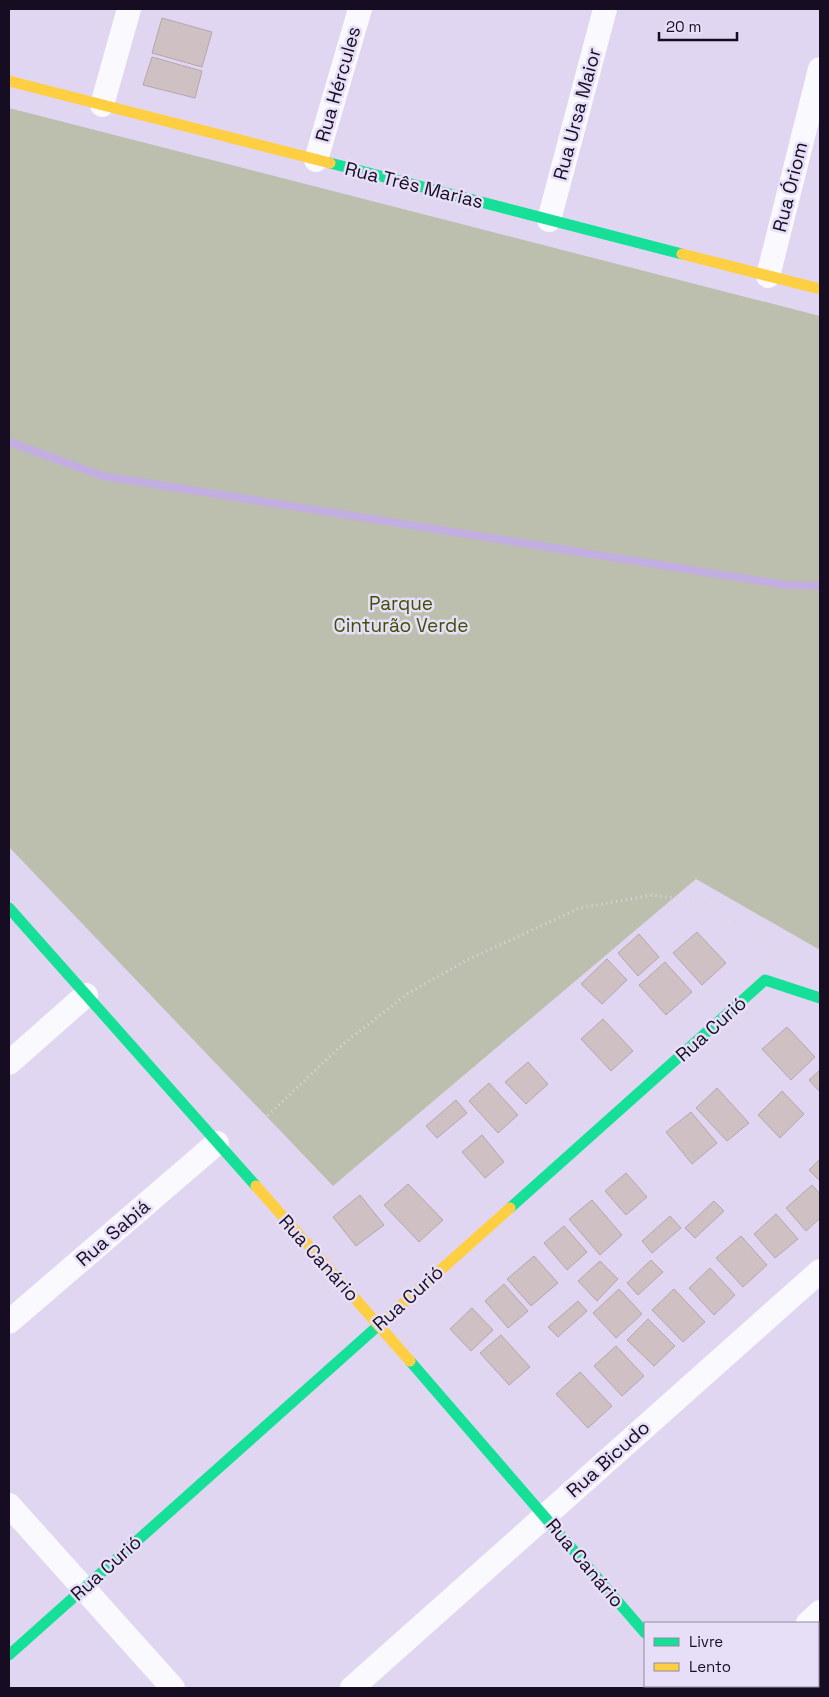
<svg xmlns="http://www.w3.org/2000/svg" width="829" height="1697" font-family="'Space Grotesk',sans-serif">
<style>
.green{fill:#bcbfae}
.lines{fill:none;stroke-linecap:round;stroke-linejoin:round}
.stream{stroke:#c2aee1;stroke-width:8}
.building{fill:#cfc0c4;stroke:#b5a6aa}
.path{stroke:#dad7e0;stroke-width:3;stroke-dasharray:1 4;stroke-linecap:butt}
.street{stroke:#faf9fd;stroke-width:24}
.fast{stroke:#16e098;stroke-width:11}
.slow{stroke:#ffcf43;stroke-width:11}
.labels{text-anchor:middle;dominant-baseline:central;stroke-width:5;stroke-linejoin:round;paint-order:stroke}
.street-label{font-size:19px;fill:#160d22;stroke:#e7def7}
.park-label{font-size:19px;fill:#3f4f02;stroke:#e7def7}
</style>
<rect width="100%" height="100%" fill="#e1d6f2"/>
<path class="green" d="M9,108L820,316V950L696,879L333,1186L9,847Z"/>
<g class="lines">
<path class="stream" d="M9,442L103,476L786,585L820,586"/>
</g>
<path class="building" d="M162,18L212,32L202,67L152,53Z
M152,57L202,71L195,98L143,85Z
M697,932L726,963L702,985L673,953Z
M639,934L659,957L638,976L618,953Z
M607,959L627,980L602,1004L581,984Z
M665,962L692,992L666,1015L639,985Z
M603,1019L633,1051L611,1071L581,1039Z
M787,1027L815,1057L791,1080L762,1049Z
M528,1062L548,1084L526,1104L505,1082Z
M820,1070V1092L809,1080Z
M489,1083L518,1115L498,1133L469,1101Z
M717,1088L749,1123L727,1141L696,1108Z
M782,1091L804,1114L780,1138L758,1115Z
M456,1100L467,1113L437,1138L426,1126Z
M691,1112L717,1143L692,1164L666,1132Z
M482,1135L504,1162L485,1178L462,1152Z
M820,1159V1181L809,1170Z
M626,1173L647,1197L626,1215L605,1191Z
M408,1184L443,1220L419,1242L384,1205Z
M812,1185L820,1194V1218L806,1231L786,1208Z
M360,1195L384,1225L356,1246L333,1217Z
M592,1200L622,1235L600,1255L569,1219Z
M714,1201L724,1211L695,1238L685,1228Z
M776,1214L798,1239L775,1258L754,1234Z
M670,1216L681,1228L652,1253L642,1241Z
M564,1226L587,1252L567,1270L544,1243Z
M741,1236L767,1265L743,1287L716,1258Z
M534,1256L558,1283L531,1306L507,1279Z
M651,1260L663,1272L638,1295L627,1283Z
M600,1261L618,1279L597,1301L578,1281Z
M710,1268L735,1295L714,1315L689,1288Z
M504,1284L528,1311L508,1328L485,1301Z
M619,1289L642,1314L616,1338L593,1313Z
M674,1289L705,1322L683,1342L652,1310Z
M578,1301L587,1311L558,1337L548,1327Z
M472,1308L493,1330L471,1351L450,1329Z
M648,1319L675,1346L654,1366L627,1340Z
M501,1335L530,1367L509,1385L480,1353Z
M616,1346L644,1376L622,1396L594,1366Z
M580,1372L612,1406L588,1428L556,1394Z"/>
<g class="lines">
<path class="path" d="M246,1136L342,1045L407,994L467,960L580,908L653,895L704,902L801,962"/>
<path class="street" d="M102,105L129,9
M316,160L360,9
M549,220L605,9
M768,276L820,69
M9,1063L86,995
M9,1322L217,1143
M9,1505L173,1688
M808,1623L820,1612
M690,1686L692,1688
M352,1688L820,1271
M734,1688L737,1686"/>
<path class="fast" d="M330,163L682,254
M9,908L256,1186
M510,1208L765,980L820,998
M410,1361L645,1633
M9,1655L380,1324"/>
<path class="slow" d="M9,81L330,163
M682,254L820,289
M256,1186L410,1361
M380,1324L510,1208"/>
</g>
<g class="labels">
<g class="street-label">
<text transform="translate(338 84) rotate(-74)">Rua Hércules</text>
<text transform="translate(577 114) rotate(-75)">Rua Ursa Maior</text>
<text transform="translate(414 185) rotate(14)">Rua Três Marias</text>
<text transform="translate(790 187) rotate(-76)">Rua Óriom</text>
<text transform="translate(711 1029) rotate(-42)">Rua Curió</text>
<text transform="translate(113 1233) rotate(-41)">Rua Sabiá</text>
<text transform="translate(319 1258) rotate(48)">Rua Canário</text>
<text transform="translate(408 1298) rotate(-42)">Rua Curió</text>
<text transform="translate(608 1459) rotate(-42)">Rua Bicudo</text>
<text transform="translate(585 1563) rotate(50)">Rua Canário</text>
<text transform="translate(106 1568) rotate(-42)">Rua Curió</text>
</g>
<g class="park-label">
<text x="401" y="603">Parque<tspan x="401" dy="22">Cinturão Verde</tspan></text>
</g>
</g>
<rect width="829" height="1697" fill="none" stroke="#160d22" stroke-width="20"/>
<rect x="644" y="1622" width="175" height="65" fill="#e7def7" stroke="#938aa2"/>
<rect x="654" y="1638" width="25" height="8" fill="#16e098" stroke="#938aa2"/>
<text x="689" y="1647" font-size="15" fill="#160d22">Livre</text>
<rect x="654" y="1663" width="25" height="8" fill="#ffcf43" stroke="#938aa2"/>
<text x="689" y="1672" font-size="15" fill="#160d22">Lento</text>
<path d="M659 32v8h78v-8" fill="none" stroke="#160d22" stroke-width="2.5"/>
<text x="666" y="32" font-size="15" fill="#160d22" stroke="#e7def7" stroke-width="4" paint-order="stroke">20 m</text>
</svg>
